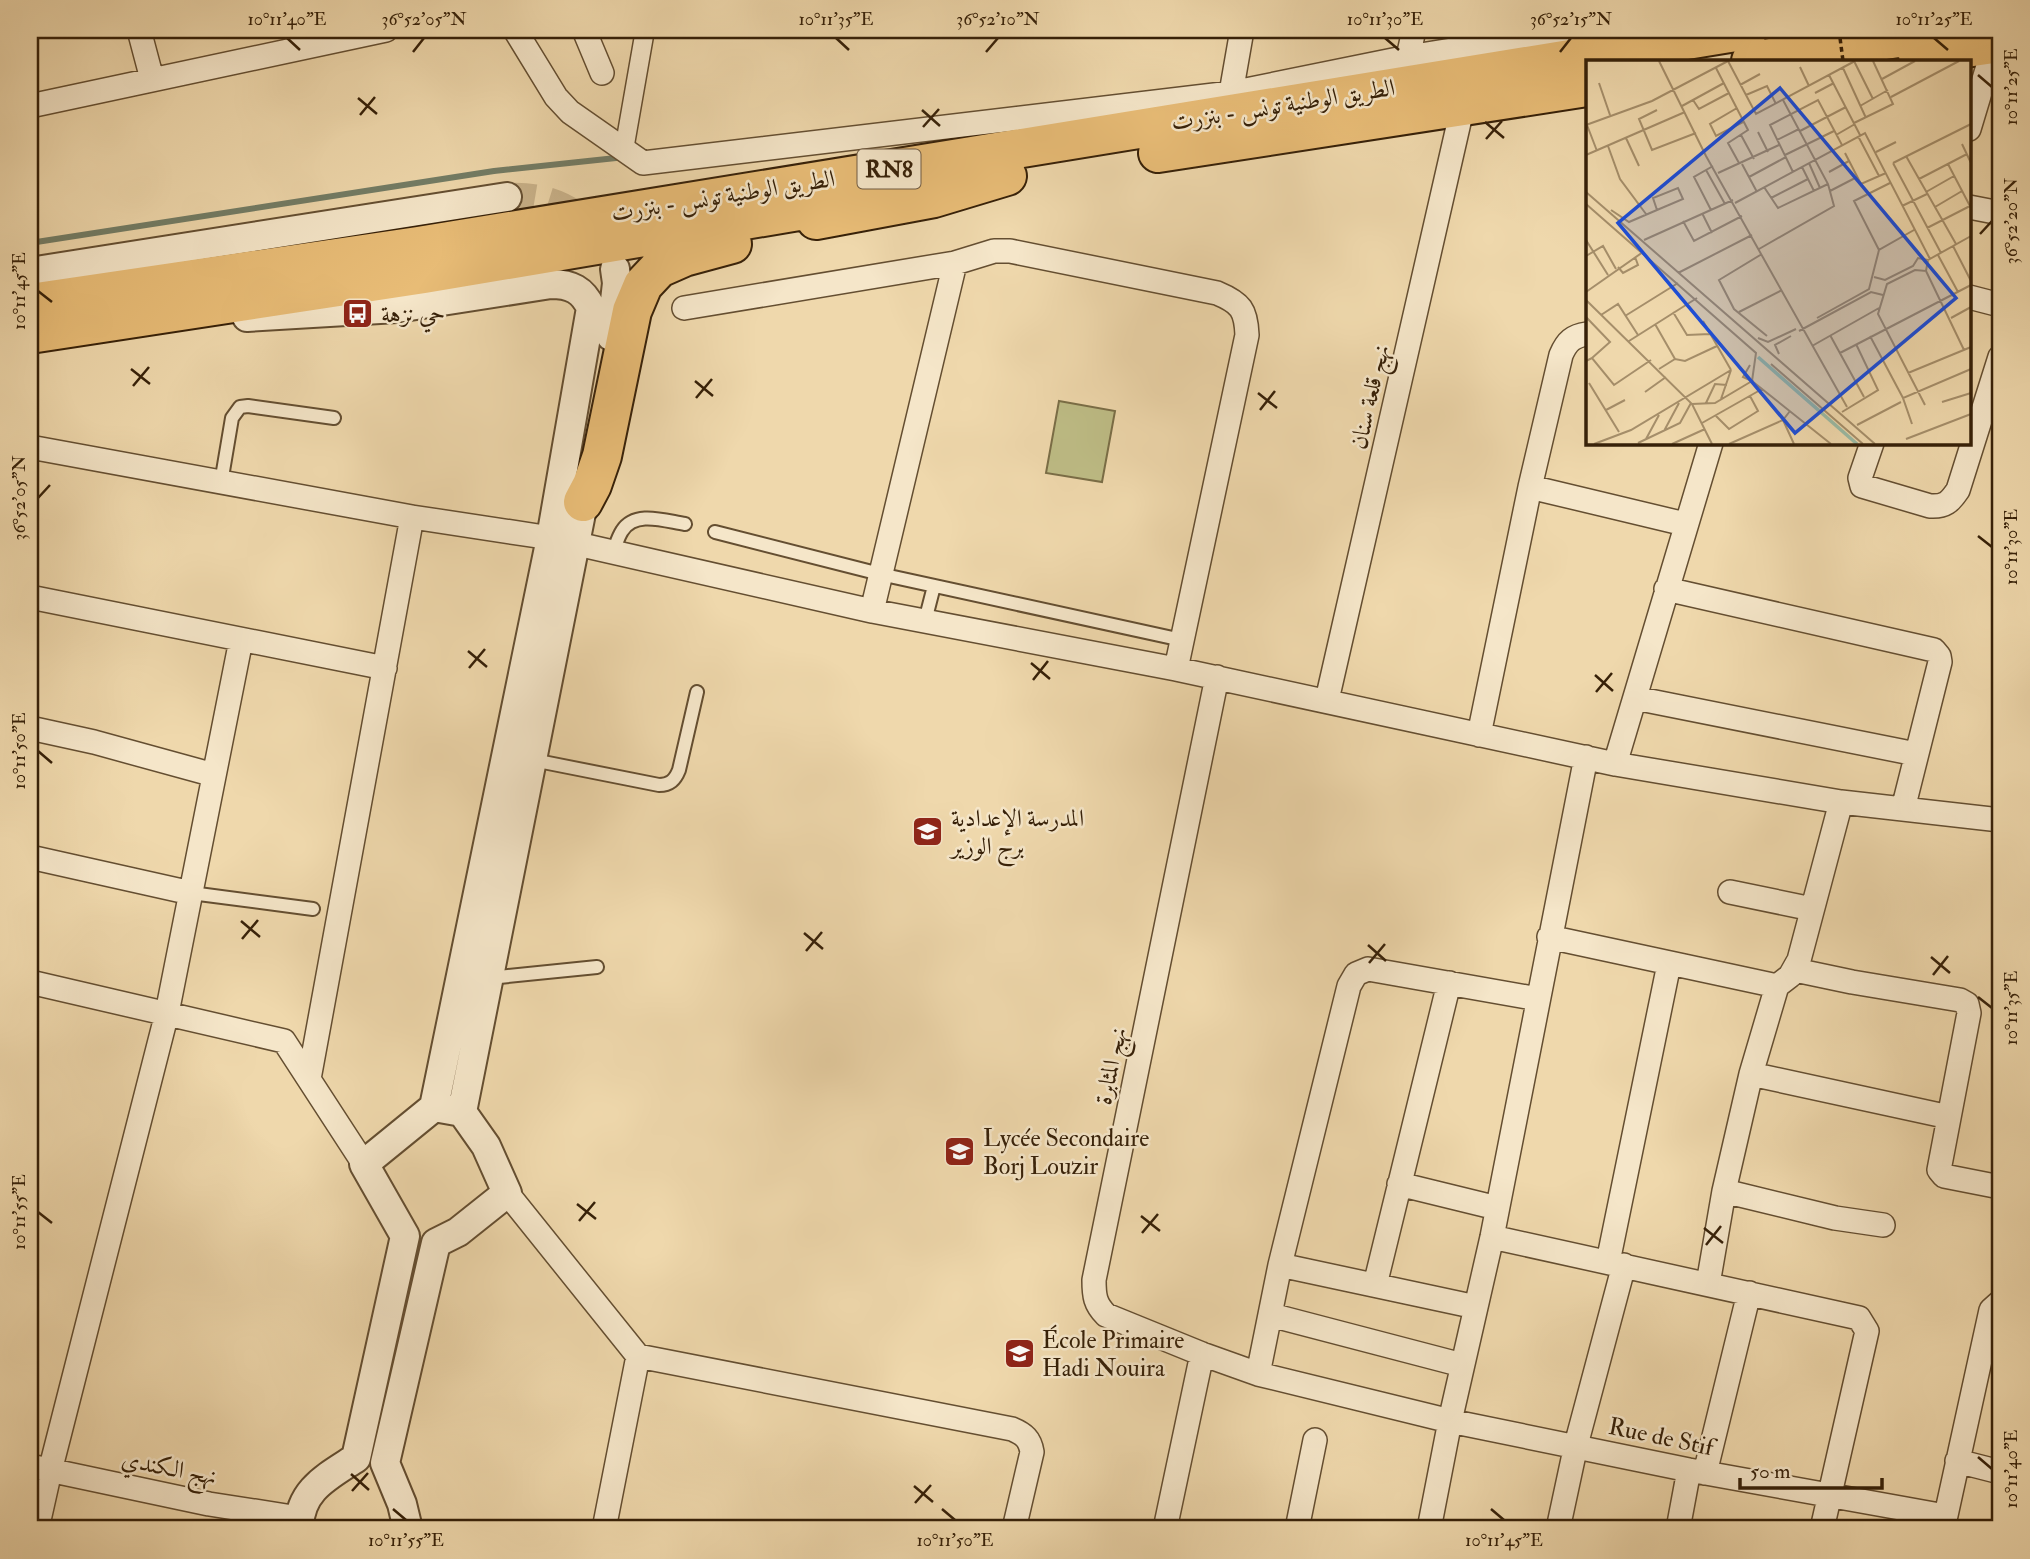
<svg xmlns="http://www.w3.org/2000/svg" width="2030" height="1559" font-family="'IM FELL Double Pica',Amiri,serif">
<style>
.green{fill:#bebd86;stroke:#7a6e47;stroke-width:2}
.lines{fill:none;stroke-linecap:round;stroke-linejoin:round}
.stream{stroke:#737d66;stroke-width:6}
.tertiary-tunnel{stroke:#cab38b;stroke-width:28;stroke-dasharray:28 14;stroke-linecap:butt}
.service-casing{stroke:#644e31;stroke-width:16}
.pedestrian-casing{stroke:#644e31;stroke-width:21}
.minor-casing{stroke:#644e31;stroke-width:26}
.tertiary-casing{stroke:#644e31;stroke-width:32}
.motorway-casing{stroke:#362008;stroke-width:42}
.service{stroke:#f5e6c9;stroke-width:12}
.pedestrian{stroke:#f5e6c9;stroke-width:18}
.minor{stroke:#f5e6c9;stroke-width:23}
.tertiary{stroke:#f5e6c9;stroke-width:28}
.motorway{stroke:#e8bc76;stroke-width:38}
.path-bridge{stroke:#362008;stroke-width:3.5;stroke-dasharray:5 3.5;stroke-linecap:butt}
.ticks{fill:none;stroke:#362008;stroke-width:2.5}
.labels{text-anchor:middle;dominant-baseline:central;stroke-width:5;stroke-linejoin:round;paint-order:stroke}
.shield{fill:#f5e6c9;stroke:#6f5b42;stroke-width:2}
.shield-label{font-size:23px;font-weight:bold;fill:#362008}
.street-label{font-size:24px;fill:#362008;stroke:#f5e6c9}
.poi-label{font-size:24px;fill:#362008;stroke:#f5e6c9;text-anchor:start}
.inset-river{fill:none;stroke:#9bbba5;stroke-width:3.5}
.inset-road{fill:none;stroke:#a58e6a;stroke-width:2}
.view{fill:#1d4ed8;fill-opacity:0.15;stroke:#1d4ed8;stroke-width:3.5}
.inset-edge{fill:none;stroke:#362008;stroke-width:3.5}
.neatline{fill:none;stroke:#362008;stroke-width:2.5}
.ticks-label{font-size:18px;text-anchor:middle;fill:#362008}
</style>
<rect width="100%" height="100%" fill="#efd8ac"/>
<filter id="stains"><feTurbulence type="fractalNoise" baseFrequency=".00286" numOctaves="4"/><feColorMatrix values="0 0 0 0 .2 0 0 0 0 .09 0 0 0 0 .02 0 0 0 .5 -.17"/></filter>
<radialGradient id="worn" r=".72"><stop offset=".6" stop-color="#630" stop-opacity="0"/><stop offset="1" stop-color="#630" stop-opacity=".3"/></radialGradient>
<path class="green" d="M1059,401L1115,411L1102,482L1046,473Z"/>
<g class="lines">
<path class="stream" d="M30,243L494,171L616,158"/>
<path class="tertiary-tunnel" d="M507,197C537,195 565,203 588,225"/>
<defs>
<path id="service" d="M221,483L232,418L240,407L248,406L334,418
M715,532L880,574L1182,640
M613,552C616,545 618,537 622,531C635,510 665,521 685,524
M925,621L934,586
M533,760L659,785C670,785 675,780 679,770L697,692
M191,893L313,909
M489,978L597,967"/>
<path id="pedestrian" d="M624,150L645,30"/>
<path id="minor" d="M139,30L152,79
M515,30L556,97L570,112L643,163L1231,93L1408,57L1578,30
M584,30L602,73
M1408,57L1414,30
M1231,93L1242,30
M30,106L386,30
M1969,129L1988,66L1992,59L2000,58
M1969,207L2000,213
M1969,297L2000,305
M684,308L955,263L994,251H1010L1217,293C1241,303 1246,310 1247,335L1176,669
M1872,443L1860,478L1862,486L1930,506C1945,507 1950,502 1958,490L2000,357
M30,447L412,517L551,538L872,611L1176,669L1615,764L1841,802L2000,820
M1530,487L1685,524
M1666,589L1934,650L1939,656L1940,662L1903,809
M30,597L385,668
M872,611L955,263
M1217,677L1094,1280C1094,1296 1095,1304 1106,1315L1202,1354L1258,1374L1450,1421L1689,1470L1945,1516
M1635,698L1916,754
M1327,700L1463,105
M30,728L94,742L214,775
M1479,735L1530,487L1561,355C1567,341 1573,336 1587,334
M1615,764L1711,443
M30,857L191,893
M1730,892L1812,909
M1549,937L1777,986
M1795,970L1852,982L1960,1000L1967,1004L1969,1013L1939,1170L1944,1176L2000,1187
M30,982L284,1041L364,1164
M1751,1074L1949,1117
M309,1079L412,517
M1399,1184L1497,1208
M1724,1191L1835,1218L1883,1225
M507,1193L638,1356L604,1529
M1492,1237L1859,1318L1867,1331L1822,1529
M1608,1262L1669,964
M1280,1265L1476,1307
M1708,1284L1724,1191L1751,1074L1777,986L1790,976L1799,960L1841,802
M1375,1285L1449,983
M1271,1315L1462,1365
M638,1356L1012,1429C1024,1434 1030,1439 1032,1452L1014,1529
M1258,1374L1280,1265L1349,986L1356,974L1368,969L1538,999
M1957,1461L2000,1472
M30,1466L209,1504L299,1518
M1705,1473L1749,1293
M37,1529L50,1471L167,1013L241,640
M1165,1529L1202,1354
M1297,1529L1315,1440
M1429,1529L1450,1421L1492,1237L1586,757
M1558,1529L1576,1445L1624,1265
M1678,1529L1689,1470
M1943,1529L1991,1310L2000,1302"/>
<path id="tertiary" d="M30,272L507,197
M247,317L397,308L551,284C571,284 583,290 591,308L551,538L434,1107
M611,336L617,283L615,269
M462,1112L587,483
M299,1529C299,1490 327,1477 356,1458L405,1236L364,1164L434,1107L462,1112L486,1146L507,1193L458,1232L436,1243L385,1463L402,1504L408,1529"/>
<path id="motorway" d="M1918,55L2000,43
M1751,61L1949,30
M1158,153L1587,87
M816,220L934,198L1007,176
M30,303L418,246L1748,30
M30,334L424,274L840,204
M583,502L592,485L602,456L632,311L643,285L659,268L684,257L732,244"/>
</defs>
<use href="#service" class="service-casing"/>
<use href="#pedestrian" class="pedestrian-casing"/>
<use href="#minor" class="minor-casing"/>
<use href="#tertiary" class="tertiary-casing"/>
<use href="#motorway" class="motorway-casing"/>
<use href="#service" class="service"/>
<use href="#pedestrian" class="pedestrian"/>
<use href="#minor" class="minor"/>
<use href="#tertiary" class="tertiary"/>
<use href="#motorway" class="motorway"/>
<path class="path-bridge" d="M1839,30L1843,61"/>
</g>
<path class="ticks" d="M287,38L300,50M836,38L849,50M1385,38L1399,50M1934,38L1948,50M413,52L424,38M986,52L998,38M1560,52L1571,38M1978,75L1992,87M358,98L377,114M922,110L940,126M360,115L375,97M1485,122L1504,138M923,127L939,109M1486,139L1502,121M1980,234L1992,221M38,291L52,302M131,369L150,384M695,381L713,396M133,386L149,367M1258,393L1277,408M696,398L712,379M1260,410L1275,391M38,498L50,485M1978,536L1992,547M468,651L487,667M1031,663L1050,679M469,668L485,649M1595,675L1613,691M1033,680L1048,661M1596,692L1612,673M38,751L52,763M241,921L260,937M804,933L823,949M242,939L258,920M1368,945L1386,961M806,951L822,932M1931,957L1950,973M1369,963L1385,944M1933,975L1948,956M1978,997L1992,1008M577,1204L596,1219M38,1212L52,1223M1141,1216L1160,1231M579,1221L595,1202M1704,1228L1723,1243M1142,1233L1158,1214M1706,1245L1721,1226M1978,1457L1992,1469M351,1474L369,1490M914,1486L933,1502M352,1491L368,1473M915,1503L931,1485M393,1509L406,1520M942,1509L955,1520M1491,1509L1504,1520"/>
<defs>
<symbol id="bus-square" viewBox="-11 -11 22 22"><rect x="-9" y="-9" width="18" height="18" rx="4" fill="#8f2418" stroke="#f5e6c9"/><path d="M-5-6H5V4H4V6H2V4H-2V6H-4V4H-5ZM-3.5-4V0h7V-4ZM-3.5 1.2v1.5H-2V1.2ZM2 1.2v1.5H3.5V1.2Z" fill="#fff"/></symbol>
<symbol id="school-square" viewBox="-11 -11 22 22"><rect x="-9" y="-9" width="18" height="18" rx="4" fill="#8f2418" stroke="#f5e6c9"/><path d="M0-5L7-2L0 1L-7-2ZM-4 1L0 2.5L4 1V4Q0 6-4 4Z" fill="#fff"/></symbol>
</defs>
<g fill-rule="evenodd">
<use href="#bus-square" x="340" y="296" width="35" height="35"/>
<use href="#school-square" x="910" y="814" width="35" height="35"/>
<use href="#school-square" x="942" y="1134" width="35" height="35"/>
<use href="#school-square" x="1002" y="1336" width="35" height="35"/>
</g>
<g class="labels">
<rect class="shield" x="857.5" y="149.5" width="63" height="39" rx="5"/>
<g class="shield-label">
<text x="889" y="169">RN8</text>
</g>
<g class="street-label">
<text transform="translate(1283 105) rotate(-9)">الطريق الوطنية تونس - بنزرت</text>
<text transform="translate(723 196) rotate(-9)">الطريق الوطنية تونس - بنزرت</text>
<text transform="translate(1370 397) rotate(-77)">نهج قلعة سنان</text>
<text transform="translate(1111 1066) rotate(-78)">نهج المثابرة</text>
<text transform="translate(1661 1437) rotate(12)">Rue de Stif</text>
<text transform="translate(169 1468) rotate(11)">نهج الكندي</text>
</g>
<g class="poi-label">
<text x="381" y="314">حي نزهة</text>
<text x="951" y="818">المدرسة الإعدادية<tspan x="951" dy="28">برج الوزير</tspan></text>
<text x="983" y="1138">Lycée Secondaire<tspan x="983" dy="28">Borj Louzir</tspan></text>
<text x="1042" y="1340">École Primaire<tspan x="1042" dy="28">Hadi Nouira</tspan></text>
</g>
</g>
<g transform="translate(1586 60)">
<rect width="385" height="385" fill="#efd8ac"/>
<path class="inset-river" d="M172,297L271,384"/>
<path class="inset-road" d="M73,1L120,96L261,347M142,1L170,54L269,1M268,1L287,39M214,7L223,26M130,8L162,70L142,83L153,103M257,8L280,58M243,15L274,75M296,19L329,1M13,23L24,55M154,25L174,14M229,33L248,23M160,35L181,26L190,44M305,37L373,1M107,40L113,49L143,33M96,46L138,23M274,46L302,30M151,48L124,64L130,76L157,62M71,50L53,59L66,90L110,73M268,63L307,44L287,1M0,65L66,41L142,1M1,65L11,91M214,71L260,47M172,72L182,92M155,75L168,99M250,75L269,64M272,76L293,116M40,78L53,106M191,80L213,69M376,84L385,103M22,86L34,119L60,154M290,92L310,82M259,93L275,124L300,113M0,95L99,52M199,95L248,71M320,96L370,184M223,103L234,128M307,103L355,193M307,103L385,64M156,104L171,132M362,104L385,148M216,107L228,131M120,110L139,144M207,112L184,65L232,40L256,85M243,112L263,101M132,113L193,85M163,117L200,97M333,119L381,94M178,127L192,148L242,124M244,131L271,117M0,132L289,384M340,132L368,116M185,138L222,119M149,143L279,73L344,199M0,144L170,293L166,321L245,384M316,146L341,134M349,147L376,131M25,150L43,162L71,150L97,139L92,128L67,138L71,150M125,150L108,117L127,106M116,153L126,173M97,161L108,181L156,156M341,168L384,146M0,180L22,215M58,180L147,140M367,186L385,221M173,189L248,146L242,124L197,40M293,190L268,141L304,123M176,194L133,220L148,249L181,276M352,195L372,232M0,196L17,186L30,209M32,207L37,213L52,205L49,197M340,211L378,290M92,213L166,175M288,217L299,220L327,206L332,198L342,200L385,176M0,232L57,192M0,240L106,344L126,384M87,252L101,275L124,274M153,252L196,230M15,255L32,244L52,275M39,256L92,223M0,257L24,282L6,298M231,258L283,229L293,190L328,170M365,258L385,247M117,261L145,310M69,264L89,299M213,271L285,232L297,235M244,275L278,337M284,276L317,338M172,278L182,282L210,269M43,281L111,238M226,286L293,248M254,293L385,225M193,294L189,285L205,276M0,301L6,298L28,325L65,300M185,304L277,384M73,309L89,299L99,301L131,286M322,313L385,287M3,323L33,372M59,332L80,317M135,339L145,310M356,342L385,333M120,343L129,324L141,325M106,344L129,343L166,321L157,317L164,305M339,345L292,254L301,224L329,210L340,211L342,200M20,350L39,340M256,352L292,330L270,284M130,356L143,369L172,351L164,336M197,360L208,384M116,363L176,329M326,364L317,338L385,309M271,365L315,342M78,371L93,343M60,379L73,355M320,379L385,354M52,383L94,363L105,343M8,384L45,370L145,310M86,384L119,369M143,384L197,360L204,351"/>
<path class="view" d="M194,28L370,238L209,373L32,163Z"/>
<rect width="385" height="385" class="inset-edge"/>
</g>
<rect width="2030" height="1559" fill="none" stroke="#efd8ac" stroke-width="77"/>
<path d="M1740 1478v10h142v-10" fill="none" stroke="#362008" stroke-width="3.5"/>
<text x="1750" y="1478" font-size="21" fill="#362008" stroke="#f5e6c9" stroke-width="5" paint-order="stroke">50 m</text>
<rect x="38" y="38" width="1954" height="1482" class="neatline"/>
<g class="ticks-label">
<text x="287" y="25">10°11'40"E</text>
<text x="424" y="25">36°52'05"N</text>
<text x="836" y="25">10°11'35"E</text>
<text x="998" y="25">36°52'10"N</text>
<text x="1385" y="25">10°11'30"E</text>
<text x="1571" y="25">36°52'15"N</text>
<text x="1934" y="25">10°11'25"E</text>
<text transform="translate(2011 87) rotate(-90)" y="6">10°11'25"E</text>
<text transform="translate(2011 221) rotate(-90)" y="6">36°52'20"N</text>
<text transform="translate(19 291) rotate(-90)" y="6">10°11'45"E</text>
<text transform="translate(19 498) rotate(-90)" y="6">36°52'05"N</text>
<text transform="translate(2011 547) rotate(-90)" y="6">10°11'30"E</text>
<text transform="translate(19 751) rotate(-90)" y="6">10°11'50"E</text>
<text transform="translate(2011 1008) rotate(-90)" y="6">10°11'35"E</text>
<text transform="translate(19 1212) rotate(-90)" y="6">10°11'55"E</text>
<text transform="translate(2011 1469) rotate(-90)" y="6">10°11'40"E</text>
<text x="406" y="1546">10°11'55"E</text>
<text x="955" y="1546">10°11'50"E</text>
<text x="1504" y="1546">10°11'45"E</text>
</g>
<rect width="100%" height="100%" filter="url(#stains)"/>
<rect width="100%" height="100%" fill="url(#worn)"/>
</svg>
